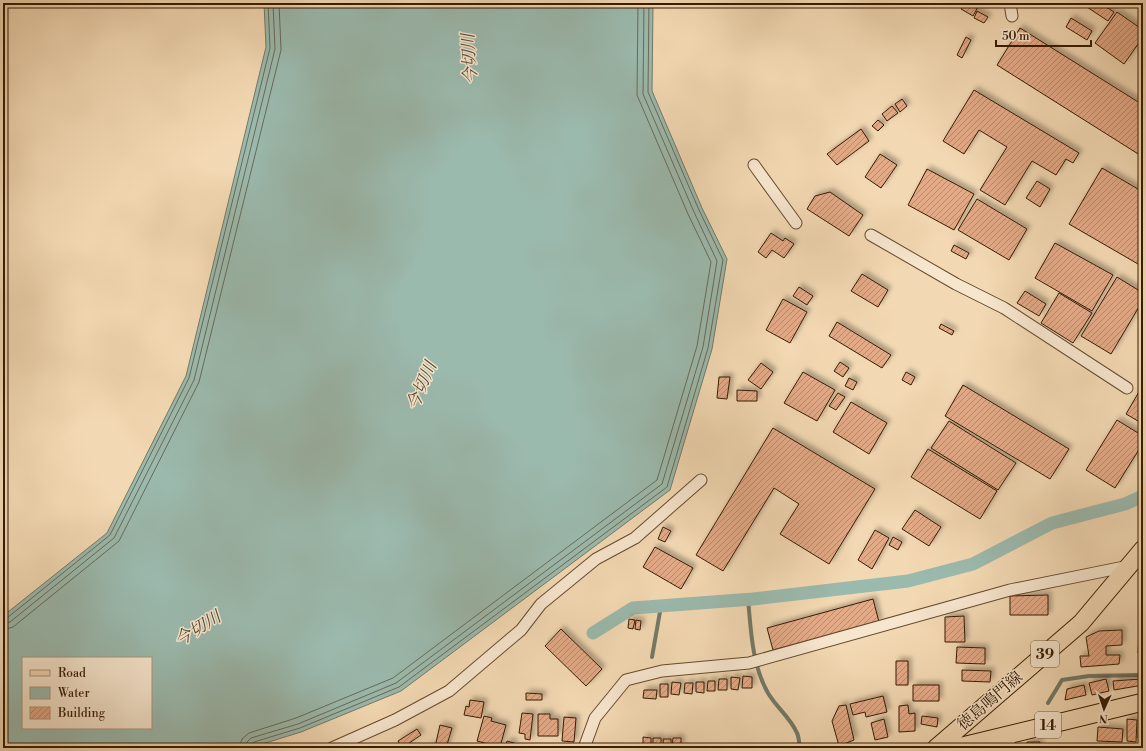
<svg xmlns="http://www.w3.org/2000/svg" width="1146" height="751" font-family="'Libre Bodoni','Noto Serif JP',serif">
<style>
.water{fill:#9bbaae;stroke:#737a68;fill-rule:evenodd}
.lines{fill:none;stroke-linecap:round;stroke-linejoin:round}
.shore{stroke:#696a57;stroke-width:1}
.stream{stroke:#737a68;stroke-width:4}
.canal{stroke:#9bbaae;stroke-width:13}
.building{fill:url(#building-hatch);stroke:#371b00;filter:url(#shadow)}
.street-casing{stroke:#664a2d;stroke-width:13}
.primary-casing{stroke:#371b00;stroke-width:19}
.street{stroke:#f7e6ce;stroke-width:11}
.primary{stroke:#f3d9b3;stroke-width:17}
.labels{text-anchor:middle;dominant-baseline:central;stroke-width:3;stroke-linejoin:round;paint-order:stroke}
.shield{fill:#f7e6ce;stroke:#71583e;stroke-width:1}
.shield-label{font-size:15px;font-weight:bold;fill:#371b00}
.street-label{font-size:16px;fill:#371b00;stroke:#f7e6ce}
.water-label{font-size:17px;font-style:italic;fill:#554b34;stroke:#f7e6ce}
</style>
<defs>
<pattern id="building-hatch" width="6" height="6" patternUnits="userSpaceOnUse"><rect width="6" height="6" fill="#e3aa88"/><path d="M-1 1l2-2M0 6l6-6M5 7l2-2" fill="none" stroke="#b98a6d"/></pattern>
<filter id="shadow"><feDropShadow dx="3.5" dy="-3.5" stdDeviation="2" flood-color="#0004"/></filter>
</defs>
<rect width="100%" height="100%" fill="#f3d9b3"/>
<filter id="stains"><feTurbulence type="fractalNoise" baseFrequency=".005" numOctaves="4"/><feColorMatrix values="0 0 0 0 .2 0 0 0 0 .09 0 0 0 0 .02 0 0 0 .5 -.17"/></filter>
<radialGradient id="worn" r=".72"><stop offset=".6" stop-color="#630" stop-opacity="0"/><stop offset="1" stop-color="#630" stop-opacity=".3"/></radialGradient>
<path class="water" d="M264,3H653L652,91L702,208L727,259L712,349L670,490L401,691L301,732L249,748H3V616L107,533L186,376L266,47ZM23,658H151V728H23Z"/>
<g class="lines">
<path class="shore" d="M3,619L7,618L110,535L189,378L270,48L268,3
M3,624L10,622L114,538L194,380L275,49L273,3
M3,630L13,627L119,541L199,382L281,50L279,3
M239,748L242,739L249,733L296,718L393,678L657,480L697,346L711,262L688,214L637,95L638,3
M245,748L247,742L251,738L298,724L396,683L662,484L703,347L717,261L694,212L643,94L644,3
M251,748V744L254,742L300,728L399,687L667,487L708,348L723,260L699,210L648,92L649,3"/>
<path class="stream" d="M748,599C751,631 752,665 768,693C776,707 790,717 797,733C799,737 799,743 800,748
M652,657L661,606
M1048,703L1062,680L1089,676L1143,675"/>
<path class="canal" d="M593,633L633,608L753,599L908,581L973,564L1052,523L1125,504L1143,496"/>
</g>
<path class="building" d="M964,3H980L973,16L961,9Z
M1081,3H1100L1114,12L1108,21Z
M977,11L988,17L984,23L974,18Z
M1117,12L1143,30V37L1124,64L1095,43Z
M1071,18L1092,31L1087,40L1066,27Z
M1020,28L1143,105V157L997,65Z
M966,37L971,40L962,58L957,55Z
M974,90L1079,153L1073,163L1066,159L1056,175L1032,161L1005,205L980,190L1007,147L979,130L964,154L943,141Z
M902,99L907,106L900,112L895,104Z
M892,106L898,113L887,121L882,114Z
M878,120L884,125L878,131L872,126Z
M861,129L869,141L837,165L827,154Z
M880,154L897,165L881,188L865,177Z
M1102,168L1143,192V255L1138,264L1069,224Z
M927,169L974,194L954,230L908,205Z
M1037,181L1050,189L1040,207L1026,198Z
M830,192L863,215L849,236L807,209L815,196Z
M977,199L1027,229L1009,260L958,230Z
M771,233L783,241L785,238L794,244L784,258L772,250L766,258L758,252Z
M1055,243L1113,275L1092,311L1035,278Z
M954,245L969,253L966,259L951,251Z
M862,274L888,290L878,307L851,291Z
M1117,277L1143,293V300L1111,354L1081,336Z
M799,287L813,296L807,305L793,296Z
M1025,291L1046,304L1039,316L1017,303Z
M1059,293L1092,313L1073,343L1041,323Z
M783,299L807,312L790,343L766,330Z
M837,322L891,355L882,368L829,336Z
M941,324L954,331L952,335L939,328Z
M840,362L849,368L843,377L834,371Z
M761,363L773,372L761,389L748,380Z
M803,372L835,390L817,421L784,403Z
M906,372L915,377L911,385L902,380Z
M719,377H730L727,399L717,398Z
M849,378L857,382L853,390L845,386Z
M963,385L1069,449L1050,479L945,416Z
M1143,385V424L1126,414Z
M737,390L757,391V401H737Z
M838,393L845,397L836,410L829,406Z
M851,402L887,423L869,454L833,432Z
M1117,420L1143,436V443L1115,488L1086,470Z
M949,421L1016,463L998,490L931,448Z
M773,428L875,489L829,564L780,534L799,504L774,488L723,571L696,555Z
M928,449L997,491L980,519L911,477Z
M915,510L941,527L929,546L902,529Z
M663,527L671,531L665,542L658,539Z
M875,530L889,538L872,569L858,560Z
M893,537L902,542L898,550L889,545Z
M655,547L693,568L681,589L643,567Z
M1048,595V615H1010V596Z
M873,599L879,622L773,650L767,628Z
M964,616L965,642H945V617Z
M629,619L635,620L633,629L628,628Z
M636,620L641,621L640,630L635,629Z
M561,629L602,669L586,686L545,646Z
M1122,630V645L1106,646V655H1120L1119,664L1081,667L1080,656H1089L1086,637L1099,631Z
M1139,637H1143V653H1138Z
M957,647L985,648V664L956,663Z
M896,661H908V685H896Z
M962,670L991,671L990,682L962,681Z
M743,676L752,677V688H742Z
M731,677L740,678L738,690L731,689Z
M719,679H727V690H718Z
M1106,679L1109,691L1092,695L1089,683Z
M1141,679L1143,685L1114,690L1113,681Z
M708,681H715V691H707Z
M672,682L681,683L679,695L671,694Z
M696,682H704V693L696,692Z
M685,683H693L692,694L684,693Z
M660,684H668V697H660Z
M913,685H939V701H913Z
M1084,685L1086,695L1065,700L1067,689Z
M644,690H657L656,699L643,698Z
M526,693L542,694V700H526Z
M883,696L887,712L866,717L865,712L853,715L850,704Z
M470,700L484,702L481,718L464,715L466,706L469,707Z
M846,705L854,740L839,746L832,721L839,706Z
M908,705L909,714L915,713V731L899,732V706Z
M522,713L533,714L530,740L525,739V734L519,733Z
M538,714H550V719H558V736H538Z
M1139,714L1143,715V738H1138Z
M484,716L492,718L491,721L506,725L500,747L477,741Z
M922,716L938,718L937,727L921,724Z
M564,717L576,718L574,742L562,741Z
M884,719L888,737L875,740L871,723Z
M1127,719L1137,720L1136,742L1127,741Z
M440,725L452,728L446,748H429L430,745L435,747Z
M1098,727L1123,729L1122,742L1097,741Z
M417,729L421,735L402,748L398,741Z
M643,737L651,738V747H643Z
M653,738H661V748L653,747Z
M673,738H681V747H672Z
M663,739H671V748H664Z
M507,741L514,743L513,748H505Z
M1027,742H1040V748H1027Z"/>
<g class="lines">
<defs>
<path id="street" d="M1010,3L1012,16
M754,165L796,223
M871,235L956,284L1004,308L1127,388
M1009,734V748
M332,748L395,720L449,691L521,630L541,604L596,559L635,538L701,480
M584,748L595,718L626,680L662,671L749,663L1010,590L1129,566"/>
<path id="primary" d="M936,748L1081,623L1143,549
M954,748L1143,702"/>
</defs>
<use href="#street" class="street-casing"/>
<use href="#primary" class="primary-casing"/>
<use href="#street" class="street"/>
<use href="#primary" class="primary"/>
</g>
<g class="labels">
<g class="shield">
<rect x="1031" y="641" width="28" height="26" rx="3"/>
<rect x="1035" y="712" width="26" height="26" rx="3"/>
</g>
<g class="shield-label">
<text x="1045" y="654">39</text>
<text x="1048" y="725">14</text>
</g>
<g class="street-label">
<text transform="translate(990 701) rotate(-41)">徳島鳴門線</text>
</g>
<g class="water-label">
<text transform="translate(470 59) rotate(-94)">今切川</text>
<text transform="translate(422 386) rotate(-67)">今切川</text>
<text transform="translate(198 629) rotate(-32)">今切川</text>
</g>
</g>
<rect width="1146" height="751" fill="none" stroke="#f3d9b3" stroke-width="16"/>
<rect x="4" y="4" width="1138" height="743" fill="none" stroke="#371b00" stroke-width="2"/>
<rect x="8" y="8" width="1130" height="735" fill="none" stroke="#371b00"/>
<rect x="22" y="657" width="130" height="72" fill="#f7e6ce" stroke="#aa957c"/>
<rect x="30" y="670" width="20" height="6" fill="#f3d9b3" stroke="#aa957c"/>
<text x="58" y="677" font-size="12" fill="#371b00">Road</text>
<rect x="30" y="687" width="20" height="12" fill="#9bbaae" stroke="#aa957c"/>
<text x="58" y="697" font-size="12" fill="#371b00">Water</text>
<rect x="30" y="707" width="20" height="12" fill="url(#building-hatch)" stroke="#aa957c"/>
<text x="58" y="717" font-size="12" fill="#371b00">Building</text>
<g transform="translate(1104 709) rotate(183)" stroke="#f7e6ce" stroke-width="3" paint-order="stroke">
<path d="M0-3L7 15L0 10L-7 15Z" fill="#371b00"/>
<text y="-6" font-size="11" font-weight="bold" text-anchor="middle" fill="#371b00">N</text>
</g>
<path d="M996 40v6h95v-6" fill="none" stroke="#371b00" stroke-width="2"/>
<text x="1002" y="40" font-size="12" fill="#371b00" stroke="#f7e6ce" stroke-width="3" paint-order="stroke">50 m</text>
<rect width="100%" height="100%" filter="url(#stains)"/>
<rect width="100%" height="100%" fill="url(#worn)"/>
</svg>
